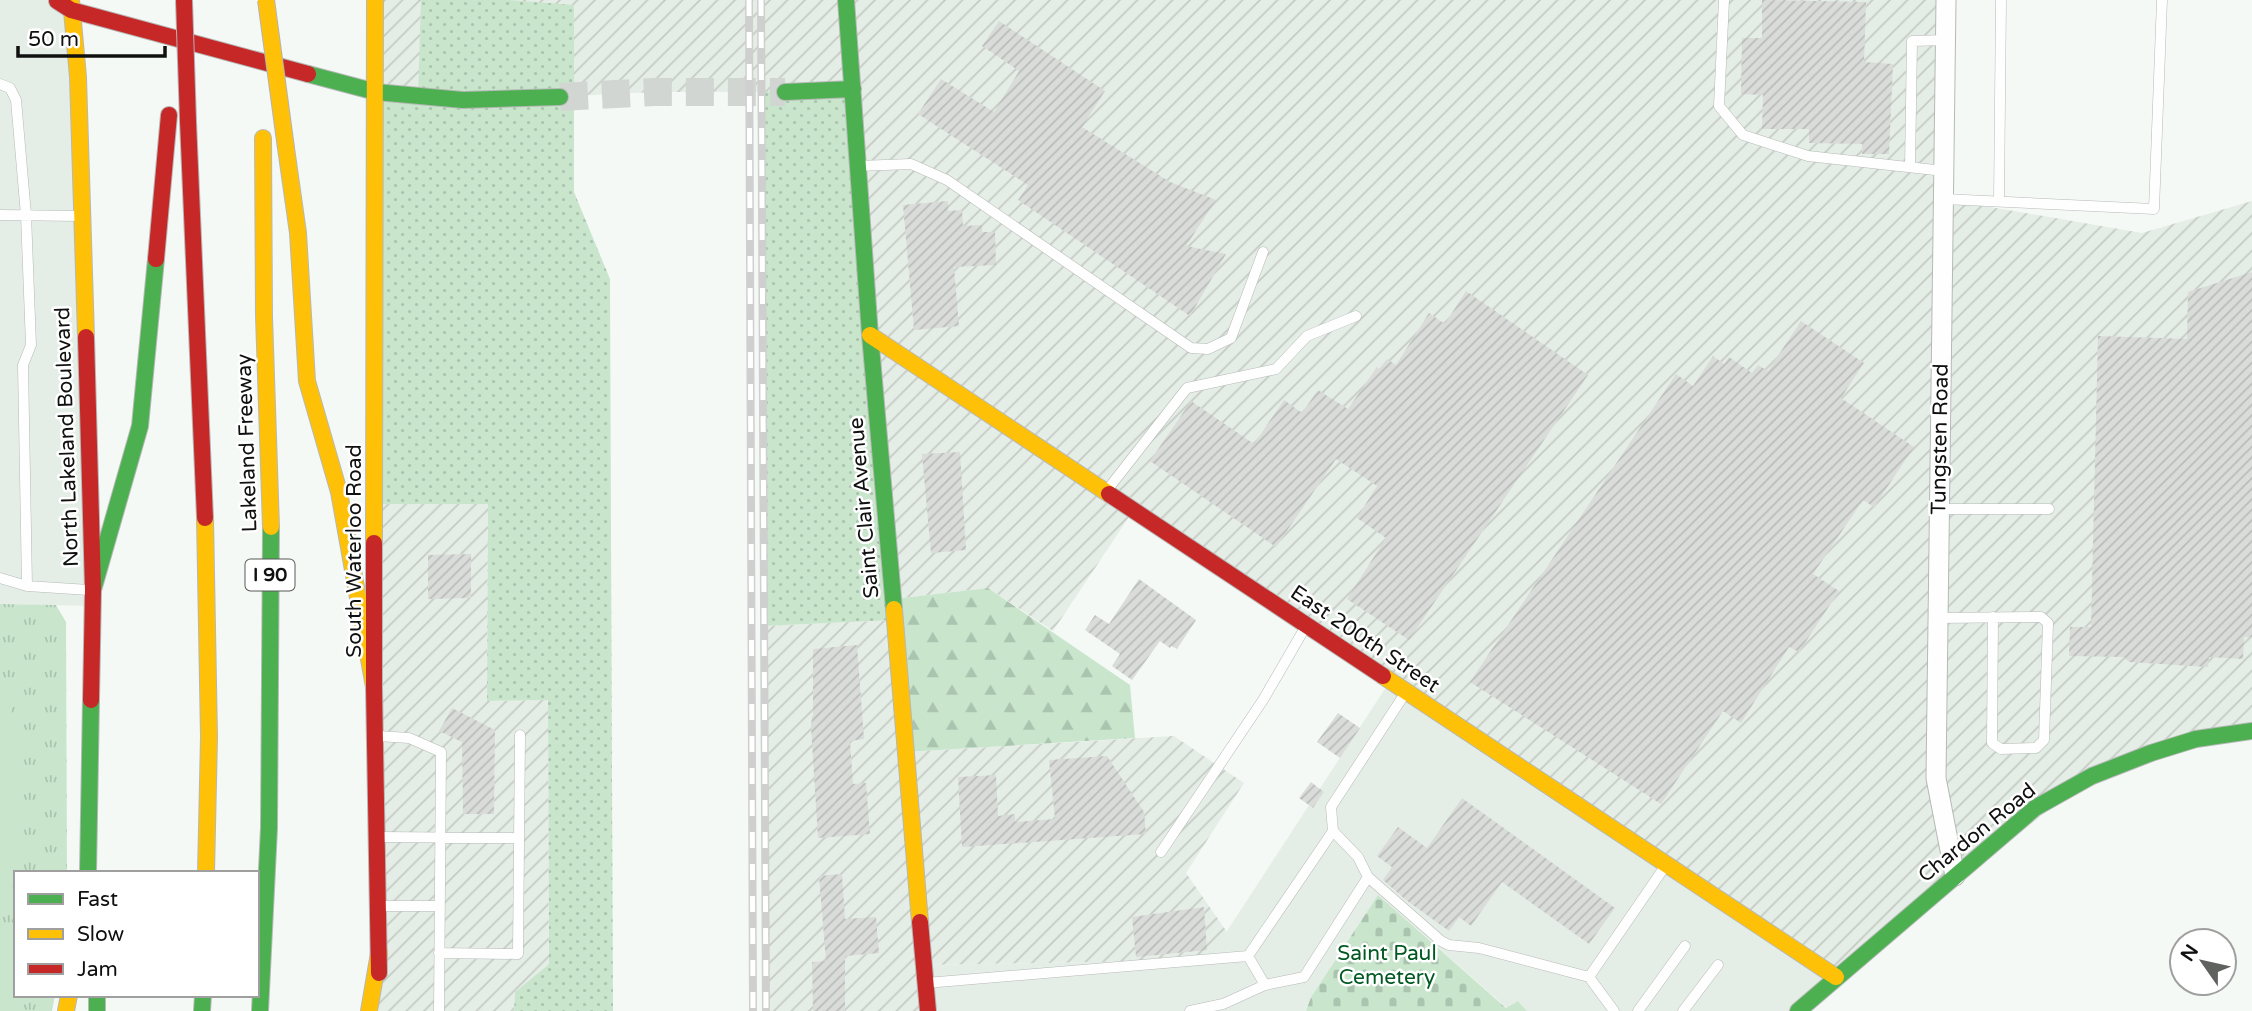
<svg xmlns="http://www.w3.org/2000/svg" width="2252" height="1011" font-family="'Varela Round',sans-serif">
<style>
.built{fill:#e5eee6}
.industrial{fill:url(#industrial-furrows)}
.grass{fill:url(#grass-dots)}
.forest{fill:url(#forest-firs)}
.cemetery{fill:url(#cemetery-stones)}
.park{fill:url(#park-tufts)}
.garden{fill:#c9e6cd}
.building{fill:url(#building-hatch)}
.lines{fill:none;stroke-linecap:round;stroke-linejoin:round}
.secondary-tunnel{stroke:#d2d6d3;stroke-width:28;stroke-dasharray:28 14;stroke-linecap:butt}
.lane-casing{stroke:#b6b9b7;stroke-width:11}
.street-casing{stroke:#b6b9b7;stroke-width:21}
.fast-casing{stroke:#b6b9b7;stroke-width:18}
.slow-casing{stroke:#b6b9b7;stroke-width:18}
.jam-casing{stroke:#b6b9b7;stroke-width:18}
.lane{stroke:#fefefe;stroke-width:10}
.street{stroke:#fefefe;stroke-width:19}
.fast{stroke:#4caf50;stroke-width:16}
.slow{stroke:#ffc107;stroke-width:16}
.jam{stroke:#c62828;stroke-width:16}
.rail-casing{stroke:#cecfce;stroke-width:8}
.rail{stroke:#fff;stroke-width:5;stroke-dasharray:16;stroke-linecap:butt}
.slow-bridge-casing{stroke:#b5b2b8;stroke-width:18;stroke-linecap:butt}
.jam-bridge-casing{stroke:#b5b2b8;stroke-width:18;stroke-linecap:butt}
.slow-bridge{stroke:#ffc107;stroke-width:16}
.jam-bridge{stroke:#c62828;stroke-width:16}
.labels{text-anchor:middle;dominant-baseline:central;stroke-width:5;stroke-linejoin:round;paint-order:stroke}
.shield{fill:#fff;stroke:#575857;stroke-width:2}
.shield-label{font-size:19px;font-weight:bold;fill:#0f100f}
.street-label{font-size:21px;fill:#0f100f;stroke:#fff}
.park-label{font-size:21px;fill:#005921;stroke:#fff}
</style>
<defs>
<pattern id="industrial-furrows" width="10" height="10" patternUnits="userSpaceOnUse" patternTransform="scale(1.75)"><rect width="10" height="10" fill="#e5eee6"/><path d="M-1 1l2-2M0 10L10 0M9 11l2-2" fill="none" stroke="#c3cbc4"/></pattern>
<pattern id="grass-dots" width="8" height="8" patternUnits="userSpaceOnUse" patternTransform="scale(1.75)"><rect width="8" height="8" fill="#c9e6cd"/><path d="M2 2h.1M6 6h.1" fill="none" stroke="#abc4af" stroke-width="1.8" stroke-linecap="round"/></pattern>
<pattern id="forest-firs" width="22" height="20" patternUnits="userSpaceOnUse" patternTransform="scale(1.75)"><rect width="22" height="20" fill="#c9e6cd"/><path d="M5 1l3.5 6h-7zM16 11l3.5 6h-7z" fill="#abc4af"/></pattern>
<pattern id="cemetery-stones" width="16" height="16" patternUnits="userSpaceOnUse" patternTransform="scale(1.75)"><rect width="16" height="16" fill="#c9e6cd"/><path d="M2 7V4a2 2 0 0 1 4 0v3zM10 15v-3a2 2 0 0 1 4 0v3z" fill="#abc4af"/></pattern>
<pattern id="park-tufts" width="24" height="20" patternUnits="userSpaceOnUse" patternTransform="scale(1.75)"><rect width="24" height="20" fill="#c9e6cd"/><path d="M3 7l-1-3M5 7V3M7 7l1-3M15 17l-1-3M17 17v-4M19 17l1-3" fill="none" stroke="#abc4af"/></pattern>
<pattern id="building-hatch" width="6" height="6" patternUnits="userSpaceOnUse" patternTransform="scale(1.75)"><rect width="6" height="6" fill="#dadcda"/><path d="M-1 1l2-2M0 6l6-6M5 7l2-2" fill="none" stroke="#babcba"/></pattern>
</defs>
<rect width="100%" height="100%" fill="#f5f9f6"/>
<path class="built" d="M0,0H71L92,606L0,604Z
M1390,681L1836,977L1798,1011H1527L1518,1001L1507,1008L1378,895L1311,997L1306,1011H928L924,965L1208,960Z"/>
<path class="industrial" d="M375,0H1946L1944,199L2142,233L2252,201V731L2092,776L1836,977L1133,511L1053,631L988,588L893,599L785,92H654L535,98L376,92Z
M375,504H488L487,701L548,700L549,964L515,992L514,1011H379Z
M895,620L907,752L1174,736L1244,783L1186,873L1227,932L1209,960L925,965L928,1011H766L764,626Z"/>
<path class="grass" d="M421,0H509L574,5V192L610,279L613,1011H514L515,992L549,964L548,700L487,701L488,504H375L376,92L418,96Z
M853,89L895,620L764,626L762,92Z"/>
<path class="forest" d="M988,588L1130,685L1135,738L906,752L893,599Z"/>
<path class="cemetery" d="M1378,895L1506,1008L1518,1001L1527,1011H1306L1311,997Z"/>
<path class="park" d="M0,604L56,605L66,622L67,873H16V995H55L52,1011H0Z"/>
<path class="garden" d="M0,682L21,735L16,881L0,909Z
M16,939V995H19L15,1011H0V942Z"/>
<path class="building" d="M1762,0L1866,2L1864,62L1893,64L1889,154H1862V144L1809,143V129H1762L1763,95L1741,94L1742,38H1762Z
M999,21L1105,91L1082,127L1170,182L1216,200L1186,246L1226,254L1190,316L1018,200L1028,185L918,114L941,79L994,112L1019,71L982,46Z
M948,201V211L962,210L963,226L982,225V232H995L996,265L954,267L959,326L914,330L903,205Z
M2252,272V637H2244L2243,659L2209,657L2208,667L2129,662L2124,657L2069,656L2070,627H2091L2098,336L2187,339L2188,292Z
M1466,291L1588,375L1409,640L1347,599L1386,538L1357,518L1377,486L1336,459L1276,547L1150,461L1191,401L1254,444L1284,400L1302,413L1318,390L1348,409L1377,367L1379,369L1387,359L1396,365L1429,313L1445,324Z
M1801,321L1864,363L1841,398L1914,447L1874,507L1863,500L1813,574L1839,591L1799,652L1789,647L1741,723L1723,711L1661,804L1470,682L1676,374L1693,386L1713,356L1724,364L1729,357L1752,373L1758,365L1768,371Z
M960,452L966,550L931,553L922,454Z
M471,554V598L428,599V555Z
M1139,579L1196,620L1177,649L1171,646L1170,648L1160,641L1132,680L1112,666L1120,654L1085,630L1095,615L1109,624Z
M857,645L864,739L850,741L853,784L866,783L870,834L818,838L811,727L812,716H813V649Z
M452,708L495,730L494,814H463L462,742L439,731Z
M1338,713L1360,728L1340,758L1317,742Z
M1107,756L1144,812L1146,834L962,847L958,777L996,775L998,816L1015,814V822L1055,819L1049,760Z
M1311,782L1324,792L1313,808L1299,798Z
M1462,798L1615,908L1589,944L1502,882L1471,926L1459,917L1449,931L1406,900L1383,880L1392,867L1377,856L1398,827L1427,848Z
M842,874L845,919L876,917L879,953L845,956V1011H813L812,962L826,961L819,876Z
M1204,907L1207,950L1136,957L1132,917Z"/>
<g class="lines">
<path class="secondary-tunnel" d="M560,97L654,92H785"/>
<defs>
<path id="lane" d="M1724,0L1719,106L1743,135L1808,156L1944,171
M0,84L10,88L16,100L26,215L31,345L23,365L27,586
M858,166L911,164L947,180L1191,348L1208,349L1231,338L1263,252
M1910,167L1912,41L1946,40
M1944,199L2154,209L2162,0
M1999,201L2001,0
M0,215L80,216
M1108,489L1187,388L1276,369L1307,336L1356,316
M1940,509H2049
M0,578L27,586L89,590
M1938,618L2041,617L2048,623L2044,740L2036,748L2001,749L1992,743L1993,617
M378,736L409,738L441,752L439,1011
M379,837L518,838
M1161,852L1263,700L1306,626
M1368,877L1441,941L1449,945L1479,948L1589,977L1614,1011
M379,906H438
M439,953L518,954L520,735
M1248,956L1265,985
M1589,977L1666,865
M926,983L1248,956L1333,831
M1190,1011L1223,1004L1265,985L1304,977L1368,877L1358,857L1333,831L1331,807L1406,692
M1638,1011L1685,946
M1683,1011L1718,965"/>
<path id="street" d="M1946,0L1936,778L1955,876"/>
<path id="fast" d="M846,0L870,335L894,609
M308,74L376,92L463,100L560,97
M785,92L853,89
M93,590L140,426L156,259
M88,873L91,700
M97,995V1011
M202,1011L203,995
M260,1011L269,828L271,527
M1798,1011L2035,808L2092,776L2151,753L2196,739L2252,731"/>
<path id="slow" d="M71,0L78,77L86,337
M263,138L264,316L271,527
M286,148L298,233L307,381L339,492L374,687
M870,335L1109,494
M205,518L209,737L206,873
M374,543L375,0
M894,609L920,922
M1383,676L1836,977
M66,1011L69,995
M369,1011L379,953"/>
<path id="jam" d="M57,1L71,10L308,74
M188,121L205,518
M156,259L169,115
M86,337L93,590L91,700
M1109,494L1383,676
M374,543V687L379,973
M920,922L928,1011"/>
</defs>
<use href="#lane" class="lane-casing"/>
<use href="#street" class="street-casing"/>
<use href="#fast" class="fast-casing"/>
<use href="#slow" class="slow-casing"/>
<use href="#jam" class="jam-casing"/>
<use href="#lane" class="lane"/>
<use href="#street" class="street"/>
<use href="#fast" class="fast"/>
<use href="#slow" class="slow"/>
<use href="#jam" class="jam"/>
<defs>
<path id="rail" d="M749,0L753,1011
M761,0L766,1011"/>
</defs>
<use href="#rail" class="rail-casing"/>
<use href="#rail" class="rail"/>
<defs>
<path id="slow-bridge" d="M266,0L286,148"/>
<path id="jam-bridge" d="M184,0L188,121"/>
</defs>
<use href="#slow-bridge" class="slow-bridge-casing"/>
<use href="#jam-bridge" class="jam-bridge-casing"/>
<use href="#slow-bridge" class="slow-bridge"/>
<use href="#jam-bridge" class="jam-bridge"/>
</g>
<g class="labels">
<rect class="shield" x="245.5" y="559.5" width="49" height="31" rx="5"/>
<g class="shield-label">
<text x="270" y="575">I 90</text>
</g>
<g class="street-label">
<text transform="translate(67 437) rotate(-92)">North Lakeland Boulevard</text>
<text transform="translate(1940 439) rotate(-89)">Tungsten Road</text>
<text transform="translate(247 443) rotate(-92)">Lakeland Freeway</text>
<text transform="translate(864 508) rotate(-95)">Saint Clair Avenue</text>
<text transform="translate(354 551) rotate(-90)">South Waterloo Road</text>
<text transform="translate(1365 639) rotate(34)">East 200th Street</text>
<text transform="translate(1977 833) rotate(-39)">Chardon Road</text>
</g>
<g class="park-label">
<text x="1387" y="953">Saint Paul<tspan x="1387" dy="24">Cemetery</tspan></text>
</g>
</g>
<rect x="14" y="871" width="245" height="126" fill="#ffffff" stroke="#9f9f9f" stroke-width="2"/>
<rect x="28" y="894" width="35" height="10" fill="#4caf50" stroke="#9f9f9f" stroke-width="2"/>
<text x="77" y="906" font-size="21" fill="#0f100f">Fast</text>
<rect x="28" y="929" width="35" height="10" fill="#ffc107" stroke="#9f9f9f" stroke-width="2"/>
<text x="77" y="941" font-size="21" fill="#0f100f">Slow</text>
<rect x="28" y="964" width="35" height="10" fill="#c62828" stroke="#9f9f9f" stroke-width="2"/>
<text x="77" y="976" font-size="21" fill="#0f100f">Jam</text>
<g transform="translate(2203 962) rotate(304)"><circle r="33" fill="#ffffff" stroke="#9f9f9f" stroke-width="2"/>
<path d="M0-5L12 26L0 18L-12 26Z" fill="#606260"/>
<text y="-10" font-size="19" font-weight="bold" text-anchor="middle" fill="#0f100f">N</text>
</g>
<path d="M18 46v10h147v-10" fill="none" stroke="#0f100f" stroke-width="3.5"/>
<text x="28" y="46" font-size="21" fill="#0f100f" stroke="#ffffff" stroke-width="5" paint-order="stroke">50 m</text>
</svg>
